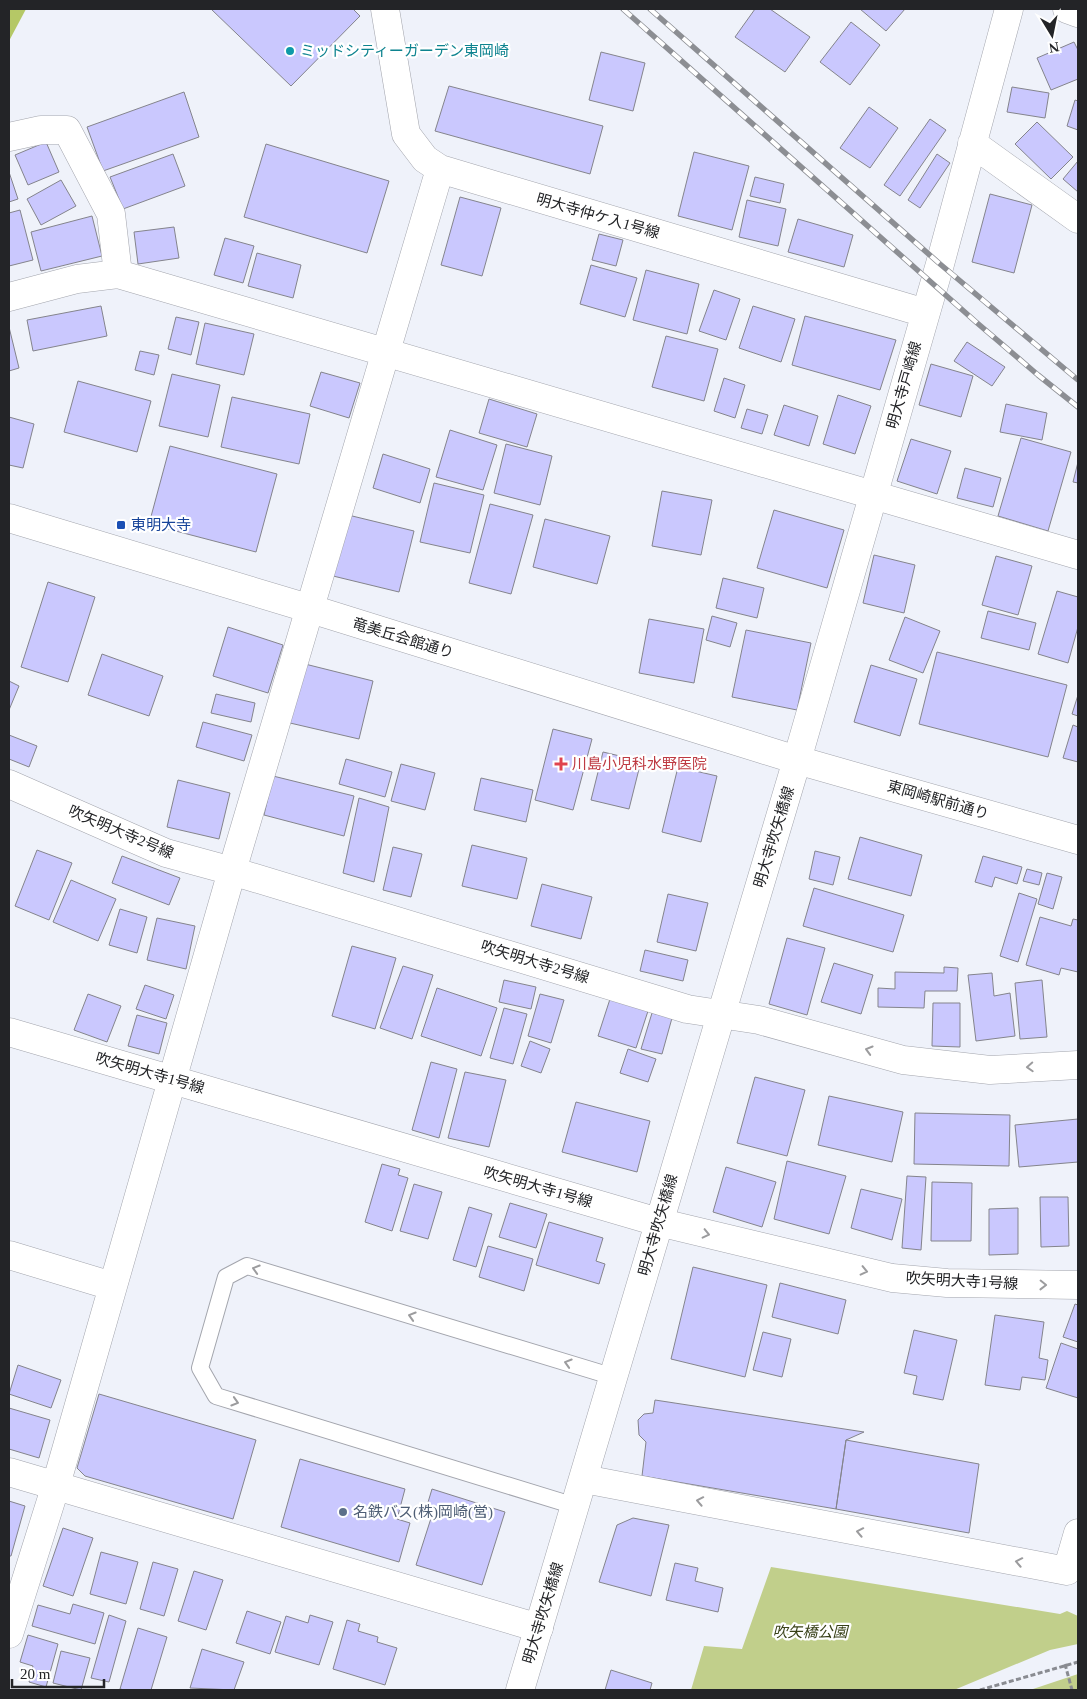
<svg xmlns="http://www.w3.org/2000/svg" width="1087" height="1699" font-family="'Times New Roman','Noto Sans JP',serif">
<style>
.green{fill:#c1cf8b}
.forest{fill:#b5c866}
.building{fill:#cac8fe;stroke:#84848c}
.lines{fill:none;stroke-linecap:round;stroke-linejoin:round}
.service-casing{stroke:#a3a5ad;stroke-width:18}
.minor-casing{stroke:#a3a5ad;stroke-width:29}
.tertiary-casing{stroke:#a3a5ad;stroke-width:29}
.path{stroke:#898b91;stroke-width:3;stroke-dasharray:5 2.5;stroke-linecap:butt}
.service{stroke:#fff;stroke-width:16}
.minor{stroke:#fff;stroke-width:28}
.tertiary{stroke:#fff;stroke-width:28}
.rail-casing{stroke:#8c8e93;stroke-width:5.5}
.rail{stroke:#fff;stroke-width:4;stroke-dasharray:11;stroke-linecap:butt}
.oneway{stroke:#9c9c9e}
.culture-dot{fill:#0f9aa8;stroke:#fff;stroke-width:2}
.transit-dot{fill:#1a4fb4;stroke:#fff;stroke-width:2}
.health-dot{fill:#e0444e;stroke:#fff;stroke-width:2}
.service-dot{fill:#5c6f8a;stroke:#fff;stroke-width:2}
.labels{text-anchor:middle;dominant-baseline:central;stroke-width:4.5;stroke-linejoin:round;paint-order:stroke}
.culture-label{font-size:15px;fill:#0d838f;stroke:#fff;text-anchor:start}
.street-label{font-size:15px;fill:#232427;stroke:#fff}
.transit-label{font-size:15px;fill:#164399;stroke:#fff;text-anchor:start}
.health-label{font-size:15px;fill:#be3a42;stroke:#fff;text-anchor:start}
.service-label{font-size:15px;fill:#4e5e75;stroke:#fff;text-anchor:start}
.park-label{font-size:15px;font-style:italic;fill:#384017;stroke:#fff}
</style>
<rect width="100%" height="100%" fill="#eff2fa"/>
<path class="green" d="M771,1567L1060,1614L1067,1611L1078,1616V1644L1050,1650L954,1690H691L704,1646L742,1649Z
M1078,1674V1690H1030Z"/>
<path class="forest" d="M9,9H26L9,41Z"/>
<path class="building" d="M211,9H353L360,16L291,86Z
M755,9H770L810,37L785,72L735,37Z
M860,9H905L886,31Z
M851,22L880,45L850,85L820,62Z
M1074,42L1078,50V79L1051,90L1037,58Z
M601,52L645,63L633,111L589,100Z
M449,86L603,126L590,174L435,131Z
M1012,87L1049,93L1045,118L1007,112Z
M184,92L199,137L103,171L87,127Z
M1075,100L1078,101V130L1067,126Z
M869,107L898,128L870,168L840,148Z
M930,119L946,130L900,196L884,185Z
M1037,122L1073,157L1051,179L1015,144Z
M46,142L59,172L28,185L15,155Z
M266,144L389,181L367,253L244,217Z
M694,152L749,166L732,230L678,216Z
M173,154L185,186L123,209L110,177Z
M937,154L950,163L920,208L908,200Z
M1078,161V192L1063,179Z
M9,172L18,199L9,202Z
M755,177L784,184L780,203L750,196Z
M61,180L76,206L41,225L27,199Z
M990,194L1032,205L1014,273L972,262Z
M460,197L501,208L482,276L441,265Z
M747,200L786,209L778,246L739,237Z
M20,210L33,260L9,266V213Z
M92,216L102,256L41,271L31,232Z
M798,219L853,235L844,267L788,252Z
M174,227L179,258L138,264L134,232Z
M599,234L623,240L616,266L592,260Z
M225,238L254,246L243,283L214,275Z
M257,253L301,265L293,298L248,286Z
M591,265L637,278L625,317L580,304Z
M646,270L699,284L687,334L633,320Z
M714,290L740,299L726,340L699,331Z
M101,306L107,336L33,351L27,320Z
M753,306L795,319L781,362L739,348Z
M805,316L896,340L880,390L792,365Z
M176,317L199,322L191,355L168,349Z
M205,323L254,334L244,375L196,364Z
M9,327L19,368L9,371Z
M666,336L718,349L704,401L652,387Z
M967,342L1005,367L992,386L954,361Z
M140,351L159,355L154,375L135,370Z
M931,364L973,376L961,417L919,405Z
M321,372L360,383L349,418L310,406Z
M172,374L220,385L208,437L159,426Z
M724,378L745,385L735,418L714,411Z
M78,381L151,401L137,452L64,432Z
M838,395L871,406L855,454L823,444Z
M232,397L310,414L299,464L221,447Z
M489,399L537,414L527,447L479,433Z
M1006,404L1047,413L1042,440L1000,432Z
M784,405L818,416L809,446L774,435Z
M747,409L768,415L762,434L741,428Z
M9,417L34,424L23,468L9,465Z
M450,430L497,445L483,490L436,477Z
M1021,438L1071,452L1048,531L998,516Z
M911,439L951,451L937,494L897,481Z
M506,444L552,456L540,505L494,493Z
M170,446L277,474L256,552L149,524Z
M383,454L430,469L420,503L373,488Z
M1078,462V483L1073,482Z
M965,468L1001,478L993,507L957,498Z
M434,483L484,495L470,553L420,542Z
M662,491L712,500L701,555L652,546Z
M490,504L533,515L511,594L469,583Z
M774,510L844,530L827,588L757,568Z
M344,514L414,531L399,592L329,575Z
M545,519L610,536L597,584L533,567Z
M874,555L915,565L904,613L863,603Z
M996,556L1032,566L1018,615L982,605Z
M723,578L764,588L757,618L716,608Z
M48,582L95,597L68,682L21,667Z
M1057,591L1078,597V627L1068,663L1038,654Z
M988,611L1036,623L1029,650L981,638Z
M712,616L737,623L730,647L706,640Z
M905,617L940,631L923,673L889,660Z
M649,619L704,629L694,683L639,673Z
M228,627L283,645L268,693L213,676Z
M746,630L811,643L797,710L732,697Z
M937,652L1067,685L1048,757L919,724Z
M102,654L163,676L149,716L88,695Z
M305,664L373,681L359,739L290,723Z
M871,665L917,679L900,736L854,722Z
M9,681L19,686L9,710Z
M216,694L255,703L251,722L211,713Z
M1078,695V716L1072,714Z
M203,722L252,735L244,761L196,747Z
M1073,725L1078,727V762L1063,758Z
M553,729L592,739L573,810L535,800Z
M9,735L37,746L29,767L9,759Z
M603,752L641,761L629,809L591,800Z
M346,759L392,772L385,797L339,784Z
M401,764L435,773L425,810L391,801Z
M678,767L717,776L701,842L662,832Z
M273,776L354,796L344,836L264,815Z
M481,778L533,790L526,822L474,810Z
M178,780L230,793L219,839L167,827Z
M359,798L389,807L374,882L343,873Z
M860,837L922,855L911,896L848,879Z
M472,845L527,858L517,899L462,886Z
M393,847L422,854L411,897L383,890Z
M37,850L72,863L49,920L15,906Z
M815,851L840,857L833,885L809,879Z
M122,856L180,878L169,905L112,883Z
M983,856L1022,867L1017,884L995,877L992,887L975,882Z
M1027,869L1042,873L1039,885L1023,881Z
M1047,873L1062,877L1053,909L1038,904Z
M71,880L116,899L98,941L53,922Z
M542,884L592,897L581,939L531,926Z
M814,888L904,915L893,952L803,926Z
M1019,893L1037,899L1018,962L1000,956Z
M668,894L708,903L696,951L657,942Z
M120,909L147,917L137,953L109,945Z
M1040,917L1071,926L1073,919L1078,920V972L1061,968L1059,975L1026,965Z
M157,918L195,926L186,969L147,960Z
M787,938L825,948L807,1015L769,1004Z
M352,946L396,958L375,1029L332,1016Z
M645,950L688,960L683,981L640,971Z
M834,963L873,975L861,1014L821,1002Z
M403,966L433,975L412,1039L380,1028Z
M944,967L958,968L957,991H925L924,1008L878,1007V988L895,989V972L944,973Z
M992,973L994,996L1010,993L1015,1036L976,1041L968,975Z
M504,980L536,987L531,1009L499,1002Z
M1042,980L1047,1037L1020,1039L1015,983Z
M145,985L174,995L166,1019L136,1009Z
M437,988L497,1008L481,1056L421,1036Z
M88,994L121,1006L107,1042L74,1030Z
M540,994L564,1000L551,1043L528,1036Z
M610,999L648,1011L636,1048L598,1036Z
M933,1003H960V1047L932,1046Z
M504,1008L527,1014L513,1064L490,1058Z
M652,1013L672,1018L662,1054L641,1049Z
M137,1015L167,1023L159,1054L128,1046Z
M530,1041L550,1049L541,1073L521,1066Z
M628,1049L656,1059L648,1082L620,1073Z
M431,1062L457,1069L439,1138L412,1130Z
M465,1072L506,1080L489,1147L448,1138Z
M755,1077L805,1090L787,1156L737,1143Z
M829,1096L903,1112L892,1162L818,1145Z
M576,1102L650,1121L637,1172L562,1152Z
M915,1113L1010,1115L1009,1166L914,1164Z
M1078,1119V1162L1019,1167L1015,1125Z
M787,1161L846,1176L829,1234L774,1219Z
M382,1164L400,1169L398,1175L408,1178L392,1231L365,1222Z
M726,1167L776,1182L762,1227L713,1212Z
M907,1176L926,1177L921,1250L902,1248Z
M932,1182L972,1183L971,1241H931Z
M414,1184L442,1192L428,1239L400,1231Z
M861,1189L902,1199L892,1240L851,1228Z
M1040,1197H1068L1069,1246L1041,1247Z
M510,1203L547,1214L536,1248L499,1237Z
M469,1207L492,1214L476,1267L453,1260Z
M1018,1208V1254L989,1255V1209Z
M549,1222L603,1238L596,1261L605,1264L599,1284L536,1265Z
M488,1246L533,1259L524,1291L479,1277Z
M693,1267L767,1285L745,1377L671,1359Z
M780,1283L846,1300L838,1334L772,1317Z
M1075,1304L1078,1305V1342L1063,1337Z
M995,1315L1044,1322L1039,1358L1048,1360L1045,1380L1022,1377L1020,1390L985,1385Z
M914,1330L957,1340L943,1400L913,1394L917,1376L904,1373Z
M763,1332L791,1339L782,1377L753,1370Z
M1061,1343L1078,1349V1398L1046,1388Z
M18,1365L61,1380L51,1408L9,1394Z
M99,1394L256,1440L233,1519L85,1476L77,1468Z
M655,1400L864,1432L846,1440L836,1509L642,1476L646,1442L639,1435L638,1420L644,1414L653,1413Z
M9,1408L50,1420L39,1458L9,1449Z
M846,1440L979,1464L969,1533L836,1509Z
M300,1459L405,1489L397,1519L410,1523L399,1562L281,1527Z
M432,1489L505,1512L482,1585L416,1565L433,1512L426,1509Z
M9,1501L25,1506L11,1556H9Z
M633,1518L669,1525L651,1596L599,1582L617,1525Z
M63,1528L93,1538L73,1596L43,1586Z
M101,1552L138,1562L126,1604L90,1594Z
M153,1562L178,1569L164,1616L140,1609Z
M675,1563L698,1568L695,1581L723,1588L718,1612L666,1600Z
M194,1571L223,1580L206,1630L178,1621Z
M73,1604L104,1613L95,1644L32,1626L38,1605L70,1614Z
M247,1611L281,1622L270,1654L236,1643Z
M109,1615L126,1621L109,1682L91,1678Z
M310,1615L333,1622L319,1665L275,1652L286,1616L308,1623Z
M347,1620L360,1624L358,1631L378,1637L377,1642L397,1648L385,1685L333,1669Z
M138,1628L167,1637L151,1690H125L120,1689Z
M28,1635L58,1644L46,1687L29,1682L33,1666L20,1662Z
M202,1649L244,1662L234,1690L190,1688Z
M61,1651L90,1658L81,1690L53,1683Z
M611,1670L652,1683L650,1690H605Z"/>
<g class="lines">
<defs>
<path id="service" d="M575,1506L216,1396L200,1368L226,1277L247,1266L614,1377"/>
<path id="minor" d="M385,9L406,134L425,159L440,169L925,313
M1067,9L1078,13
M9,137L41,130H67L111,214L118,274
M972,143L1078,219
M9,297L77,279L118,274L1078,555
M797,760L940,264L1009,9
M9,784L166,853L232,871L687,1009L759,1020L903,1060L990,1070L1078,1065
M9,1032L658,1222L892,1278L947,1283L1078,1285
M9,1255L112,1286
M9,1472L539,1628
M584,1479L1067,1571L1078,1533
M9,1634L56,1485L232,871L440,169"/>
<path id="tertiary" d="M9,518L311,609L797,760L1078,840
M520,1690L797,760"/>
</defs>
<use href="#service" class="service-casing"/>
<use href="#minor" class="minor-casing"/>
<use href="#tertiary" class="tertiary-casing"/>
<path class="path" d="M1065,1664L1072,1690
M980,1690L1078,1662"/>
<use href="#service" class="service"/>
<use href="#minor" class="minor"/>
<use href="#tertiary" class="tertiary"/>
<defs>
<path id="rail" d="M623,9L976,322L1038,375L1078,407
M650,9L940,264L1078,380"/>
</defs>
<use href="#rail" class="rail-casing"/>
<use href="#rail" class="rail"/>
</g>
<defs><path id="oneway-chevron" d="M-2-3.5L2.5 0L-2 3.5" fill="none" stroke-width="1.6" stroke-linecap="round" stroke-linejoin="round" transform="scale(1.25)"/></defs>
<g class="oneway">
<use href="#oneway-chevron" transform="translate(869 1050) rotate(-164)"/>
<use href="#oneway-chevron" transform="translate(1030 1067) rotate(177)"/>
<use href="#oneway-chevron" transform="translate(706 1234) rotate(13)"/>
<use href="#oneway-chevron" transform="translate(256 1269) rotate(-163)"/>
<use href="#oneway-chevron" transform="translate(864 1271) rotate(13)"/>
<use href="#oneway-chevron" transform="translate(1043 1285) rotate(1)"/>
<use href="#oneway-chevron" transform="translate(412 1316) rotate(-163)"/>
<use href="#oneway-chevron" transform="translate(568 1363) rotate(-163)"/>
<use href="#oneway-chevron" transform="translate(235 1402) rotate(17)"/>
<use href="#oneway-chevron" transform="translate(700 1501) rotate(-169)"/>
<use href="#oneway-chevron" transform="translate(860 1532) rotate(-169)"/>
<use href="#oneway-chevron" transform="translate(1019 1562) rotate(-169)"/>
</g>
<circle class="culture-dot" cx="290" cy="51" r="5"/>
<rect class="transit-dot" x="116" y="520" width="10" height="10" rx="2.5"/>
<path class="health-dot" d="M558.5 756.5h5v5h5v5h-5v5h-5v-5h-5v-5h5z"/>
<circle class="service-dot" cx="343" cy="1512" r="5"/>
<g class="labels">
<g class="culture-label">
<text x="300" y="51">ミッドシティーガーデン東岡崎</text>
</g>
<g class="street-label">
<text transform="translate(598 216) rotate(16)">明大寺仲ケ入1号線</text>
<text transform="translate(904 385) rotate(-74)">明大寺戸崎線</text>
<text transform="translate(403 638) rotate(17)">竜美丘会館通り</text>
<text transform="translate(938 800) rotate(16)">東岡崎駅前通り</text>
<text transform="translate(121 832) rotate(23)">吹矢明大寺2号線</text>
<text transform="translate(774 837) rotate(-73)">明大寺吹矢橋線</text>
<text transform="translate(535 962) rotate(17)">吹矢明大寺2号線</text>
<text transform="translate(150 1073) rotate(16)">吹矢明大寺1号線</text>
<text transform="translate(538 1187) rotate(16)">吹矢明大寺1号線</text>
<text transform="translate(658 1225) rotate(-74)">明大寺吹矢橋線</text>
<text transform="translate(962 1281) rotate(3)">吹矢明大寺1号線</text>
<text transform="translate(543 1613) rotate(-73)">明大寺吹矢橋線</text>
</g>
<g class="transit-label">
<text x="131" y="525">東明大寺</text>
</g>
<g class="health-label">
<text x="572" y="764">川島小児科水野医院</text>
</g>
<g class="service-label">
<text x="353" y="1512">名鉄バス(株)岡崎(営)</text>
</g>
<g class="park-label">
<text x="810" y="1632">吹矢橋公園</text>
</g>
</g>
<rect width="1087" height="1699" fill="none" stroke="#232427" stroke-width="20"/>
<g transform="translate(1052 35) rotate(170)" stroke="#ffffff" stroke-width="4" paint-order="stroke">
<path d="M0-4L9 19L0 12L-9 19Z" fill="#232427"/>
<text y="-8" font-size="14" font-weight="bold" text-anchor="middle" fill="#232427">N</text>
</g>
<path d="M12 1679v8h92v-8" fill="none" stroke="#232427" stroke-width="2.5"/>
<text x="20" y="1679" font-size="15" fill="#232427" stroke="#ffffff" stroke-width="4" paint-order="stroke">20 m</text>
</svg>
